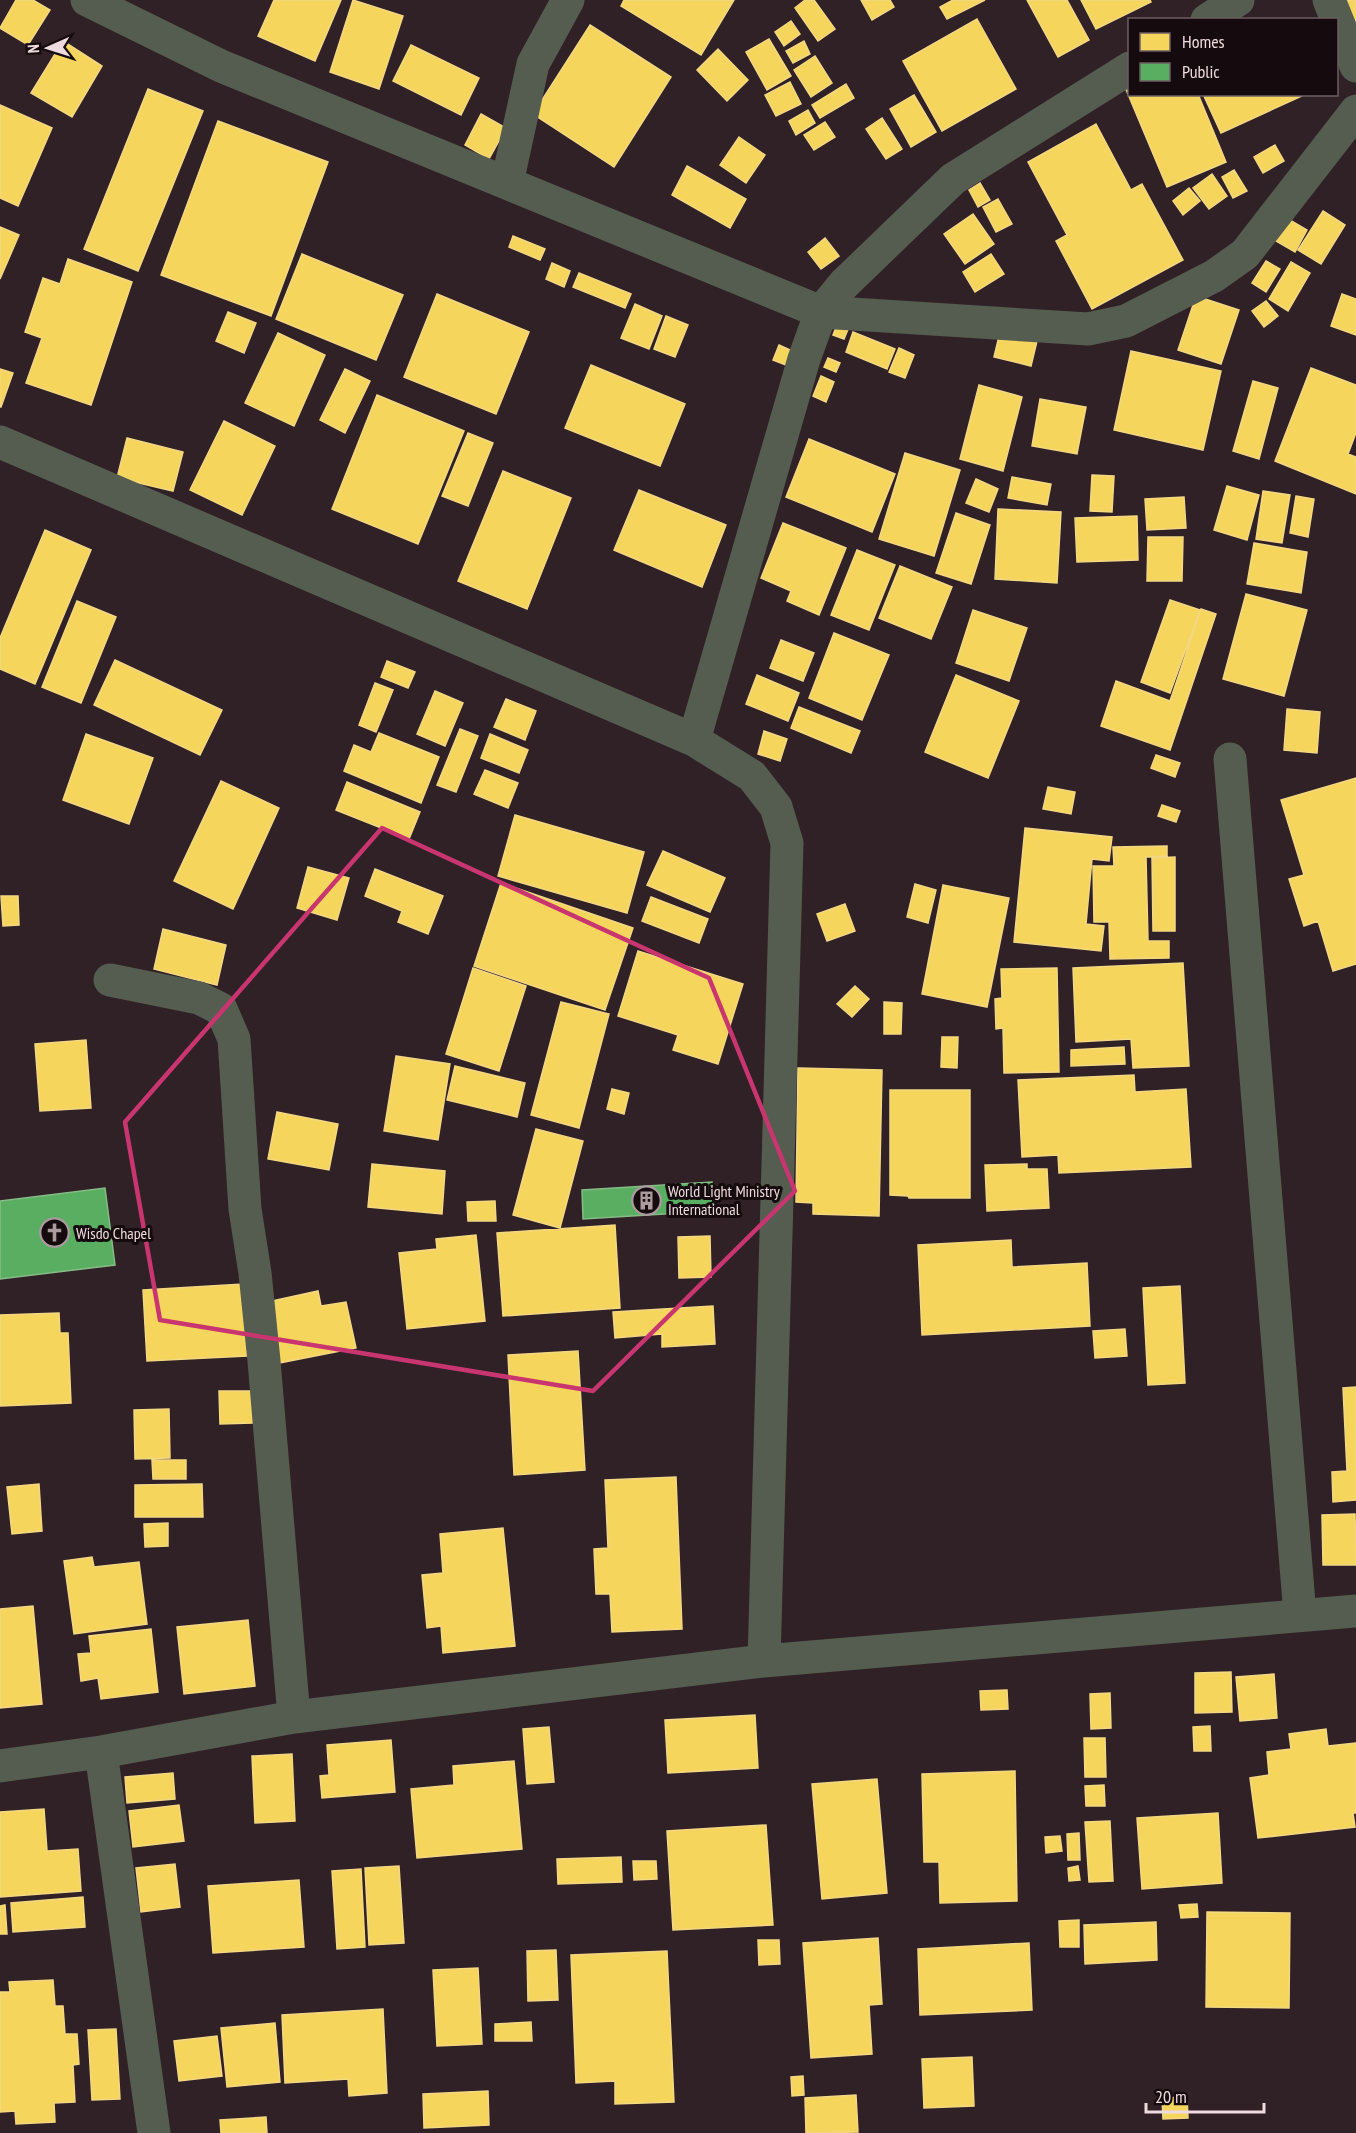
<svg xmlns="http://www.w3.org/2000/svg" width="1356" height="2133" font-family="'PT Sans Narrow',sans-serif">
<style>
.homes{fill:#f6d55c;stroke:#f4d783;stroke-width:1.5}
.public{fill:#5aae61;stroke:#86bc87;stroke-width:1.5}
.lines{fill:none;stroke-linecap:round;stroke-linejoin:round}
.street{stroke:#555c50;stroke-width:33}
.marked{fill:none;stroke:#c9356f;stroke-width:4.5;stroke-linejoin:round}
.labels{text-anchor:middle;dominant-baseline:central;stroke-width:6;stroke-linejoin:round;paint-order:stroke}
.poi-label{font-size:16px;fill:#eedbdf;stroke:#150a0d;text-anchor:start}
</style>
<rect width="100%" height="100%" fill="#2f2125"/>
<path class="homes" d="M16,0H33L50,10L28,45L0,28Z
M274,0H341L315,61L258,36Z
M353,0L403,16L379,89L330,72Z
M624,0H734L701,55L621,6Z
M805,0H814L835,29L818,41L795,8Z
M861,0H890L894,7L872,20Z
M953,0H985L947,19L940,7Z
M1027,0H1067L1089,40L1058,57Z
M1081,0H1150L1151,2L1096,29Z
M1344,0H1356V21L1355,22Z
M977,19L1016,89L942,131L903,61Z
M791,21L800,34L784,46L775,32Z
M590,25L671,77L614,167L533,114Z
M769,39L791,76L767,90L746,52Z
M63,41L102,66L72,117L31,93Z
M804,41L810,54L793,63L786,51Z
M411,45L479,78L461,115L393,81Z
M718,49L748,80L727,101L697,70Z
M815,56L832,83L811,97L794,70Z
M1130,77V94H1198L1226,162L1167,187L1122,80Z
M790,82L801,104L776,116L765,95Z
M846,84L854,98L820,118L812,105Z
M148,89L203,111L138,271L84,249Z
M1203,94H1306L1221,133Z
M914,95L936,132L911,147L890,109Z
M0,105L52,128L18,206L0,198Z
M808,110L815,123L796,135L789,121Z
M481,114L506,128L489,159L465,145Z
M882,118L902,149L886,159L866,129Z
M218,121L328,162L271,316L161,275Z
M825,122L835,137L814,150L804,135Z
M1096,124L1131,190L1142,184L1183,260L1092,309L1056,241L1067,235L1028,162Z
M739,137L765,155L746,183L720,165Z
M1275,145L1284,161L1263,173L1254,157Z
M687,166L746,199L730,228L672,195Z
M1234,170L1247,191L1233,198L1222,177Z
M1212,174L1227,196L1209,209L1193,188Z
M980,183L990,200L978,207L969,190Z
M1189,188L1200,201L1183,215L1173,201Z
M998,199L1012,224L996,232L983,207Z
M1323,211L1345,225L1321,264L1298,250Z
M973,214L994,244L965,264L944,234Z
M1288,219L1307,230L1295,252L1276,241Z
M0,227L19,235L0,279Z
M513,236L545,249L540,260L509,247Z
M825,238L839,256L821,269L808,252Z
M302,254L403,295L376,360L276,319Z
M991,254L1004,274L975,292L963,272Z
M68,259L132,282L91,405L26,383L42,338L25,332L43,278L60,284Z
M1266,261L1280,269L1266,292L1252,283Z
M1291,262L1310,273L1288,311L1269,299Z
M552,263L570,271L564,287L546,279Z
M579,273L631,294L625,308L573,287Z
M437,294L529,332L496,414L404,377Z
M1342,294L1356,299V335L1331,326Z
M1196,296L1239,310L1221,364L1178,350Z
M1266,301L1278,316L1264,327L1252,311Z
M635,304L662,316L649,349L621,338Z
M228,312L256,323L244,353L216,341Z
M666,316L688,325L675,357L654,349Z
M838,322L849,327L844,339L833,335Z
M853,332L895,349L887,369L846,352Z
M1000,332L1037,341L1031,366L994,357Z
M278,333L325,355L294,426L245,403Z
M779,345L792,351L786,365L773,360Z
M899,348L914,355L905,378L889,372Z
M1131,351L1221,371L1203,450L1114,430Z
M828,358L840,363L836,372L824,367Z
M591,365L685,404L660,466L565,428Z
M1311,368L1356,385V433L1348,454L1356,457V494L1275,461Z
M0,369L13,373L1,407H0Z
M345,369L370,381L345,433L320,420Z
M821,376L834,382L826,402L813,396Z
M1253,381L1278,388L1259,459L1233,451Z
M979,385L1022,397L1003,471L960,459Z
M377,395L464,431L418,544L332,509Z
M1040,399L1086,407L1077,454L1032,446Z
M224,421L275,446L242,515L190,490Z
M468,433L493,443L468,506L442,496Z
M127,438L183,452L173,491L117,478Z
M809,439L895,474L872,532L786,497Z
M905,453L960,470L934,556L879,539Z
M503,471L571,498L527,609L458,581Z
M1092,475L1114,476L1112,512L1090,511Z
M1012,477L1051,484L1047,505L1008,498Z
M976,479L998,489L989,512L966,503Z
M1227,486L1259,495L1247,540L1214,530Z
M639,490L726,525L702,587L614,550Z
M1263,491L1290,495L1282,543L1256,539Z
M1296,496L1314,499L1308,537L1290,533Z
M1184,497L1186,528L1147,530L1145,499Z
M998,509L1061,512L1057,583L995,579Z
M956,513L990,525L971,584L936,573Z
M1137,516L1138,560L1077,562L1075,518Z
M783,523L846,548L819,615L787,601L791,591L761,578Z
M45,530L91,550L35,684L0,669V638Z
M1148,537H1183L1182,581H1147Z
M1254,543L1307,552L1301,593L1247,584Z
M857,550L895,565L869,630L831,615Z
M900,566L952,587L931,639L879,618Z
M1246,594L1307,610L1284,696L1223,679Z
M1170,600L1200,610L1170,693L1141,682Z
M77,601L116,617L81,703L42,687Z
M1201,609L1216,614L1170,750L1101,726L1116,681L1170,701Z
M973,610L1027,628L1009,681L956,663Z
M834,633L889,655L862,720L809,698Z
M781,640L814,653L803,681L770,668Z
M115,660L222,710L200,755L94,705Z
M387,661L415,672L408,688L381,677Z
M757,675L799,693L788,721L746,704Z
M956,675L1019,701L988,778L925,752Z
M375,683L393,690L376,732L359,725Z
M435,691L463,703L445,746L417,734Z
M506,699L536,711L525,740L494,727Z
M799,707L860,731L851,753L791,728Z
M1287,709L1320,712L1317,753L1284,750Z
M460,729L478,736L456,792L437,785Z
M764,731L787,739L780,761L758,754Z
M379,733L439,757L421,803L344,771L354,745L371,752Z
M86,734L153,758L129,824L63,800Z
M490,734L528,750L519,773L481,758Z
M1156,755L1180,763L1175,777L1151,768Z
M485,770L518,783L508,808L474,794Z
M1356,778V964L1333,971L1318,921L1304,926L1289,879L1304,875L1281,800Z
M221,781L279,808L233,909L174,881Z
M347,782L420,812L409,839L336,810Z
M1048,787L1075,792L1071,814L1043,809Z
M1162,805L1180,811L1176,822L1158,816Z
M515,815L644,852L627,913L498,876Z
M1025,828L1112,837L1109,861L1092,859L1086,924L1104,926L1101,951L1014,942Z
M1167,846V856L1146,857L1148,941H1169V958L1110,959L1109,922H1094L1093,866H1114L1113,847Z
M663,851L725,878L710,912L647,885Z
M1175,857V931H1153L1152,858Z
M308,867L349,878L337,920L297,908Z
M375,869L443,896L428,934L398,922L402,911L365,896Z
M501,883L633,928L605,1010L474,966Z
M915,884L936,890L928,923L907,917Z
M943,885L1009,898L987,1007L922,994Z
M1,896H18L19,925L3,926Z
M651,897L708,919L699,943L642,921Z
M845,904L855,931L827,941L817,914Z
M163,929L226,945L217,985L154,969Z
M638,951L743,984L718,1064L673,1050L678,1035L618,1016Z
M1183,963L1189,1066L1133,1068L1131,1039L1076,1042L1073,968Z
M473,968L526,986L499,1071L446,1054Z
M1057,968L1059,1072L1004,1073L1003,1028L996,1029L995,999L1002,998L1001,969Z
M855,986L869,999L852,1017L837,1004Z
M561,1002L609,1014L579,1128L531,1115Z
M884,1002L902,1003L901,1034H884Z
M942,1037H958L957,1068L941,1067Z
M86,1040L91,1108L40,1111L35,1044Z
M1124,1047L1125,1064L1071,1066V1050Z
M396,1056L450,1064L438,1140L384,1131Z
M455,1066L525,1083L517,1117L447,1100Z
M798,1068L882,1070L879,1216L813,1214V1203L796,1202Z
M1134,1075L1135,1092L1186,1089L1191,1167L1059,1173L1058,1155L1022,1157L1018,1080Z
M612,1089L629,1093L624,1114L607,1109Z
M890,1090H970V1198H909L908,1196L890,1195Z
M277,1112L338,1124L329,1170L268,1159Z
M536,1129L583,1141L560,1228L513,1215Z
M372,1164L445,1171L442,1214L368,1207Z
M1027,1164V1169H1047L1049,1208L987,1211L985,1165Z
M495,1201L496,1221H468L467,1202Z
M615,1225L620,1308L503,1316L497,1233Z
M476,1235L485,1321L407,1329L399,1253L437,1249L436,1239Z
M710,1236L711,1277L679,1278L678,1237Z
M1011,1240L1012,1267L1087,1263L1090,1326L922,1335L918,1245Z
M243,1284L247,1356L147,1361L143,1290Z
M1180,1286L1185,1383L1148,1385L1143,1288Z
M318,1291L321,1306L346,1302L356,1348L279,1363L267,1302Z
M713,1306L715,1344L662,1347V1334L615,1338L613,1312Z
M59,1313L60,1333H68L71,1403L0,1406V1315Z
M1125,1329L1127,1356L1095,1358L1093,1331Z
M578,1351L585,1470L514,1475L508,1355Z
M1356,1387V1500L1333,1502L1332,1472L1347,1471L1343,1388Z
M219,1391H251L253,1423L220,1424Z
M169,1409L170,1458L135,1459L134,1410Z
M152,1460H186V1479H153Z
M676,1477L682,1629L612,1632L610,1594H596L594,1549L608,1548L605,1480Z
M39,1484L42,1531L12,1534L7,1487Z
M202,1484L203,1517H135V1485Z
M1355,1514L1356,1565H1323L1322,1515Z
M168,1523V1546L145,1547L144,1524Z
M503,1528L515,1646L443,1653L441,1626L427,1628L422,1575L443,1573L440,1534Z
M92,1557L94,1567L139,1562L147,1624L74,1634L64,1561Z
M33,1606L42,1704L0,1708V1609Z
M248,1620L255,1686L184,1694L177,1627Z
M151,1629L158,1692L101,1699L98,1678L81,1681L78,1654L91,1653L89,1636Z
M1231,1672L1232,1712L1195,1713V1673Z
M1274,1674L1277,1718L1240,1721L1236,1677Z
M1007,1690L1008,1709L981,1710L980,1691Z
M1110,1693L1111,1728L1091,1729L1090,1694Z
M755,1715L758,1768L668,1773L665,1720Z
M1210,1726L1211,1751H1194L1193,1727Z
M549,1727L554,1782L527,1784L523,1729Z
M1326,1729L1328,1746L1356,1743V1813H1353L1355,1827L1258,1838L1250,1778L1269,1775L1267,1752L1291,1749L1289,1734Z
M1084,1738H1105L1106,1777H1085Z
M391,1740L395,1792L322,1798L320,1776L329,1775L327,1745Z
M292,1754L295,1821L255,1823L252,1756Z
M514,1761L522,1849L417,1858L411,1789L454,1785L453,1766Z
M1015,1771L1017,1901L940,1903L939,1862H924L922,1774Z
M173,1773L175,1799L127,1803L125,1777Z
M877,1779L887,1893L822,1899L812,1784Z
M1104,1785L1105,1806H1086L1085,1786Z
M179,1805L184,1841L133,1847L129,1811Z
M44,1809L47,1851L78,1849L81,1891L0,1897V1812Z
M1218,1813L1222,1883L1142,1889L1137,1818Z
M1110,1821L1113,1881L1089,1882L1085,1822Z
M766,1825L773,1925L673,1930L667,1831Z
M1079,1833L1080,1860H1068L1067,1834Z
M1060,1836L1062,1851L1046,1853L1045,1837Z
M621,1857L622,1882L558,1884L557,1859Z
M633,1861H656L657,1879L634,1880Z
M175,1864L180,1907L141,1912L136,1868Z
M399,1866L404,1943L369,1945L365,1868Z
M1078,1866L1080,1880L1069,1881L1068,1868Z
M361,1869L365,1947L337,1949L332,1871Z
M299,1880L304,1947L213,1953L208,1886Z
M83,1897L85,1927L13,1932L11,1903Z
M1197,1904L1198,1917L1181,1918L1179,1905Z
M5,1905L7,1934H0V1906Z
M1207,1912L1290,1913L1289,2008L1206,2007Z
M1079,1920V1947H1060L1059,1921Z
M1156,1922L1157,1960L1085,1964L1084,1925Z
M878,1938L882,2004L869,2005L872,2054L811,2058L803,1943Z
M758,1940H779L780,1964L759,1965Z
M1029,1943L1032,2010L920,2015L918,1949Z
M556,1950L558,2000L528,2001L527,1951Z
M667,1951L674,2102L615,2104V2081L576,2083L571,1955Z
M478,1968L482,2044L437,2046L433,1970Z
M53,1980L55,2006H63L65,2034H77L79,2064L73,2065L75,2102L54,2103L55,2122L16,2124L15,2111L0,2112V1992H10L9,1982Z
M383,2009L387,2093L349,2096L348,2079L285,2083L282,2015Z
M531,2022L532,2041H495V2024Z
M275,2023L280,2082L227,2087L221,2028Z
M116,2029L120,2099L92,2100L88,2030Z
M217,2036L222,2076L179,2081L174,2041Z
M972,2057L974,2106L924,2108L922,2059Z
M803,2076L804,2095L792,2096L791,2077Z
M488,2091L489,2125L424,2128L423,2094Z
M856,2095L858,2132L806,2133L805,2098Z
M1187,2097L1188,2118L1163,2119L1162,2098Z
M266,2117L267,2133H221L220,2120Z"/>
<path class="public" d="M712,1182L713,1211L583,1219L582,1190Z
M105,1188L115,1265L0,1279V1201Z"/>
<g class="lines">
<path class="street" d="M87,0L221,66L821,312L1088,329L1126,321L1214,276L1245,254L1356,111
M1329,0L1356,66
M1207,20L1238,0
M507,183L533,64L568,0
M0,442L694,740L752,776L776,807L787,843L764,1661
M694,740L804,359L821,312L844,284L953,179L1130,68
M1230,759L1300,1615
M110,980L199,998L221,1009L234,1039L245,1209L255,1273L264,1361L294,1717
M101,1752L154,2133
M0,1766L101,1752L294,1717L764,1661L1356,1611"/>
</g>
<path class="marked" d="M382,828L709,978L795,1191L593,1391L160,1320L125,1122Z"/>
<defs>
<symbol id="building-ring" viewBox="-11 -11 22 22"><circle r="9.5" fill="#150a0d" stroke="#ab9a9e" stroke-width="1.5"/><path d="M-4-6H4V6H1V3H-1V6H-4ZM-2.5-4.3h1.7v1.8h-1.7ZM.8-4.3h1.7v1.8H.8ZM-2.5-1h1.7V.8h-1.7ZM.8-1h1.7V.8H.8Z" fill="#ab9a9e"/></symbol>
<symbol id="church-ring" viewBox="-11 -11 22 22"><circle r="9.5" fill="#150a0d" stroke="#ab9a9e" stroke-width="1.5"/><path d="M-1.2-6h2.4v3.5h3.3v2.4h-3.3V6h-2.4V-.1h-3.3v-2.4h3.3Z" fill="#ab9a9e"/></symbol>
</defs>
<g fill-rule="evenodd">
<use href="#building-ring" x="630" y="1184" width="33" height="33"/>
<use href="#church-ring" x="38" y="1216" width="33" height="33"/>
</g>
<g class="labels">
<g class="poi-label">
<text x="668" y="1191">World Light Ministry<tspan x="668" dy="18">International</tspan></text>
<text x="76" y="1233">Wisdo Chapel</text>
</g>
</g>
<rect x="1128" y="18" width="210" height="78" fill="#150a0d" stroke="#6c5e61" stroke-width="1.5"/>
<rect x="1140" y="33" width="30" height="18" fill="#f6d55c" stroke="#6c5e61" stroke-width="1.5"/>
<text x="1182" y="48" font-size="18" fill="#eedbdf">Homes</text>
<rect x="1140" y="63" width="30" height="18" fill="#5aae61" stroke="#6c5e61" stroke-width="1.5"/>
<text x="1182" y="78" font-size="18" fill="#eedbdf">Public</text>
<g transform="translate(48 48) rotate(267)" stroke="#150a0d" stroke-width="4.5" paint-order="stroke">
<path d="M0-4.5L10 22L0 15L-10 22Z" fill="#eedbdf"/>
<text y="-9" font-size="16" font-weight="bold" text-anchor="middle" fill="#eedbdf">N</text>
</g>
<path d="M1146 2103v9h118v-9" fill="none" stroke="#eedbdf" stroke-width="3"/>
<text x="1155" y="2103" font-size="18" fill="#eedbdf" stroke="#150a0d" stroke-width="4.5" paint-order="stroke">20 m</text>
</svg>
